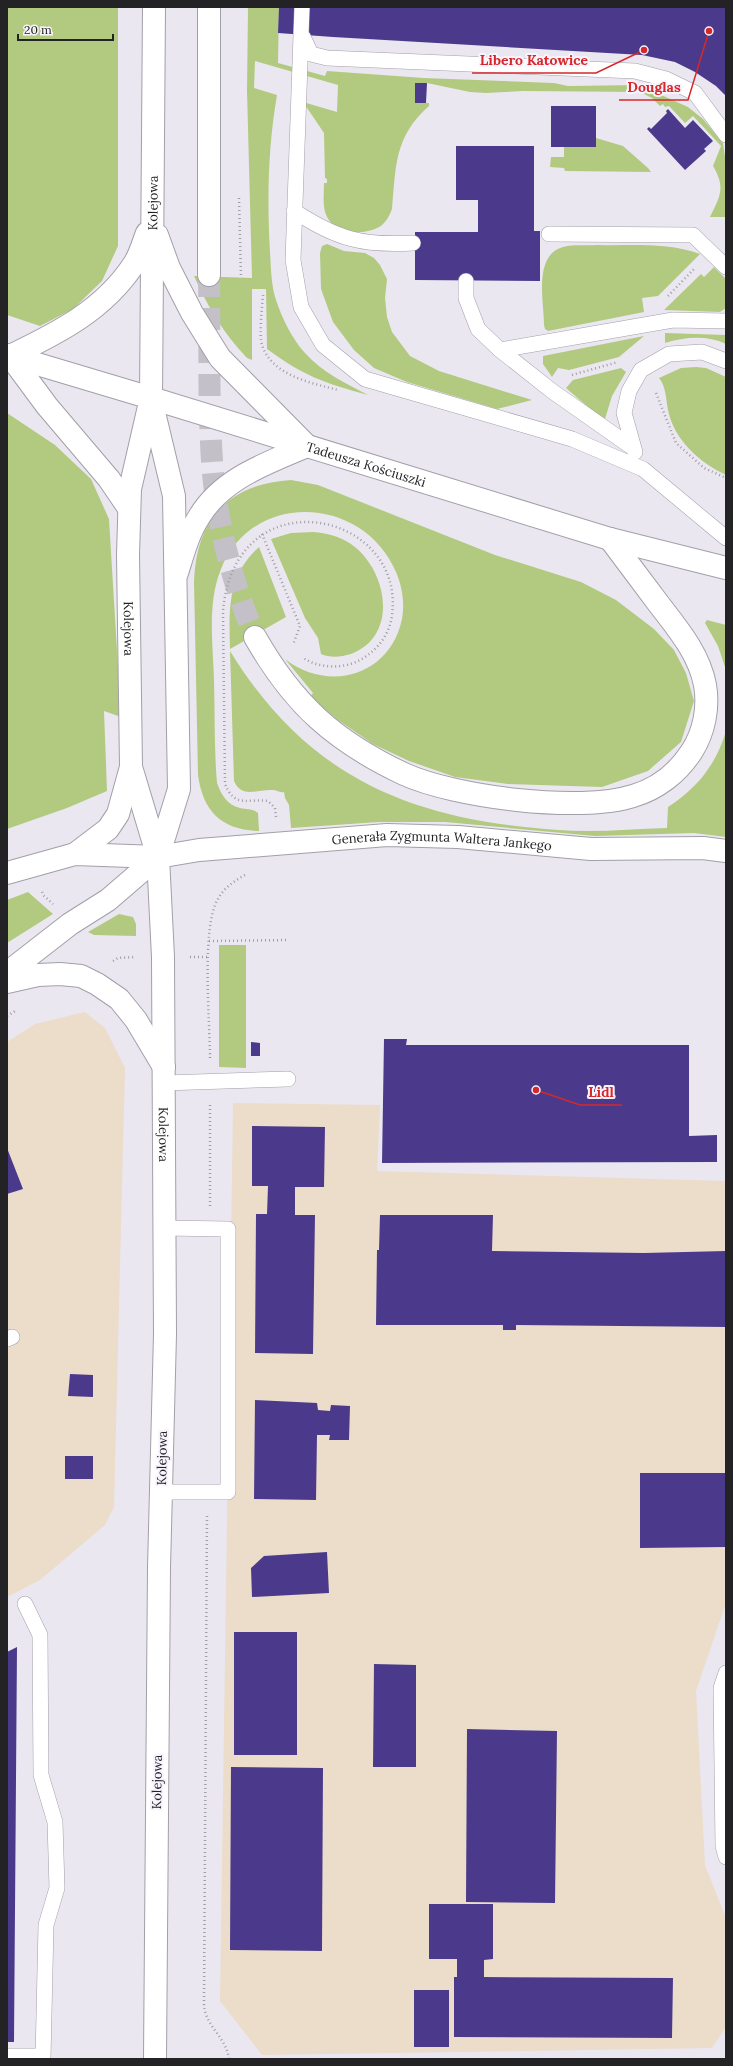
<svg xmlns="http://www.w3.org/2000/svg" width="733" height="2066" font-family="Lora,serif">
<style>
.commercial{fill:#ebddca}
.green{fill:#b1ca80}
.building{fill:#4b3a8b}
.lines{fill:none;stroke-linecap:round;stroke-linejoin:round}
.tertiary-tunnel{stroke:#c3c0c8;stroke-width:22;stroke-dasharray:22 11;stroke-linecap:butt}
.service-casing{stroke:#a39fa9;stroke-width:16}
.minor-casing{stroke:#a39fa9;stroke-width:24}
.tertiary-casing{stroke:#a39fa9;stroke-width:24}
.secondary-casing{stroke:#a39fa9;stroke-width:24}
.primary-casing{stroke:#a39fa9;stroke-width:24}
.path{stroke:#a09da5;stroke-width:2.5;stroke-dasharray:1 3;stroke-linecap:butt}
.service{stroke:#fff;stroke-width:15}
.minor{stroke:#fff;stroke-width:22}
.tertiary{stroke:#fff;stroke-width:22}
.secondary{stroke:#fff;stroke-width:22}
.primary{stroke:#fff;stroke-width:22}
.labels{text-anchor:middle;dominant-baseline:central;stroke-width:4;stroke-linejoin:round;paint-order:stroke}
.street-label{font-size:13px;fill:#232225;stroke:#f8f4fe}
.leader{fill:none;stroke:#d62828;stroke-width:1.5}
.callout-dot{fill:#d62828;stroke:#f8f4fe;stroke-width:1.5}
.callout-label{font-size:14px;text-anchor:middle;font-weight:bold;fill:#d62828;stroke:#f8f4fe;stroke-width:4;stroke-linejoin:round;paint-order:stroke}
</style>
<rect width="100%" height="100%" fill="#ebe7f1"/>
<path class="commercial" d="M85,1012L105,1028L125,1068L114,1507L105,1525L40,1580L7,1597V1042L35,1024Z
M233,1103L380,1105L377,1171L726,1181V1603L696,1691L705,1865L726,1918V2027L712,2048L262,2055L220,2001Z"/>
<path class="green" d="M7,7H118V246L102,281L73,309L40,326L7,315Z
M248,7H279L278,63L325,76L327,71L424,78L554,83L568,86L639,85L688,107L703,119L723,143L726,164V217H710C720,196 726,188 713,166L721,146L693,116L685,123L669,106L665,107L663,104L660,106L652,98L640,92L523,91L486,93L470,92L427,83L415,103H429V106C394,137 396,166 392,209C390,214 387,221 382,225C368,236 336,235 327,217C322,207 324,194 324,183H327V179L325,178L324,133L303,102L337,112L338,85L255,61L254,88L277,95C268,147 267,199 270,252C271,267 271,285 276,300C282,318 292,339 305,353C322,372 345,383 368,395C324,383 304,376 267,349L266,289H252V360L247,358C223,333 208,307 194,276L252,278L247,91Z
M596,138L623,146L648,168L651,172L565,171L564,168L550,167L551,157H564V147H595Z
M327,244L344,251L365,253L374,258L380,265L387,279L385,298L387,317L392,332L410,356L439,371L532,400L497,409L407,382L374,368L354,350L333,322L321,289L320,253L322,246Z
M597,245C632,246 667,242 700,254L658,296L642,298L644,312L548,331L545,329L544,325C544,302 533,255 563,247C574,244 586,246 597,245Z
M714,267L726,279V308L720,312L664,310L701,274L704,277Z
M665,333L726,335V344C707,335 685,337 665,343Z
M644,336L619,357L569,370L558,368L552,377L543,364V356Z
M696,367L706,368L726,377V475C700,463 674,440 668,410C666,400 666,386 659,378L681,368Z
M621,368L626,372L612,396L605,419H602L566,388L573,380Z
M7,413L55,445L91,479L109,519L121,717L104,711L107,791L67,808L7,829Z
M291,480L318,485L495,555L581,582L616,600L654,629L674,650L686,673L694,701L681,742L648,771L602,787L508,784L455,777L409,761L373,744L338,720L310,697L313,693L285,659C329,693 390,676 402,619C405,603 402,586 396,572C364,496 253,489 221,569C207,603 213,644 214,680C215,714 214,749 217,783C221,794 227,805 240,808C247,810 252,808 258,813L259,831C222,830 203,812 198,775L194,582C196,519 228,484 291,480Z
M313,532C327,533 339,536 351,544C387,569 400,635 351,654C341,657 330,658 321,654L318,638L305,618L271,539L291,533Z
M259,547L286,617L230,649C229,609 227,576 259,547Z
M707,620L726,625V670L718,646L705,623Z
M230,651C309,779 412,820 558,830C594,833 631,829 667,828L668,807C697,788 716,765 726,731V837L694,833L595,836L445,822H379L291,828L289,805L285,798L284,792C279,793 277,790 272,790C257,789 242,799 234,781Z
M28,892L53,914L7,943V900Z
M119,914L133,917L136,924V936L94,935L88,932Z
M219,945H246V1068L219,1067Z"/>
<path class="building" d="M279,7H726V96L716,86L695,72L675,62L642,55L333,37L278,33Z
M415,83H427L426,103H415Z
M551,106H596V147H551Z
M668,109L685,128L693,120L713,141L704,149L706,151L685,170L647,129L649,127L651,129L667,113L666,111Z
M456,146H534V231H540V281L415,280V232H478V200H456Z
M384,1039H407L406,1045H689V1136L717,1135V1162L382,1163Z
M251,1042L260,1043V1056H251Z
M252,1126L325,1127L324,1187H295V1215H315L313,1354L255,1353L256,1214H267L268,1186H252Z
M7,1148L23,1189L7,1194Z
M380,1215H493L492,1251L644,1253L726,1251V1327L516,1325V1330H503V1325H376L377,1250H379Z
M70,1374L93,1375V1397L68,1396Z
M255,1400L317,1403L318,1410L330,1411L331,1405L350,1406L349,1440H329L330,1435H317L316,1500L254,1499Z
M65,1456H93V1479H65Z
M640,1473H726V1547L640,1548Z
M327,1552L329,1593L252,1597L251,1568L264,1556Z
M234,1632H297V1755H234Z
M17,1647L14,2042H7V1652Z
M374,1664L416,1665V1767H373Z
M467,1729L557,1731L555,1903L466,1902Z
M231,1767L323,1768L322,1951L230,1950Z
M429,1904H493V1959L484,1960V1977L673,1978L672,2038L454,2037V1977H457V1959H429Z
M414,1990H449V2047H414Z"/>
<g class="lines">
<path class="tertiary-tunnel" d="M209,275C210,337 208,399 212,461C216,521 232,582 255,637"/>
<defs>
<path id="service" d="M302,7L293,260L301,307L323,345L365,379L572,439L643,469L726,538
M303,37L311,54L327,58L635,71L666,79L695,93L726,135
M294,211C337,239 362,246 413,243
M549,234L693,235L726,267
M466,281V298L478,329L500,350L552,391L633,448
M500,350L673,320L726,321
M635,452L624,413L629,391L641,370L669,354L702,352L726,361
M164,1083L288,1079
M7,1339L12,1337
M161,1492H228V1229L164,1228
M25,1604L40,1635L41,1775L55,1822L57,1888L46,1925L43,2059
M726,1673L721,1688L723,1846L726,1857
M7,2056H43"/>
<g id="minor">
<path id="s1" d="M158,857L199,850L387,835L458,837L591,849L703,848L726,851"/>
</g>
<g id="tertiary">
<path d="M157,235L169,268L192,313L220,358L307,446"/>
<path d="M209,275V7"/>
<path d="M10,356C58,333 104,310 134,264C140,255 143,243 147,233"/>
<path id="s2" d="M151,398L154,7"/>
<path d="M255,637C293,704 334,741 404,774C454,797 580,813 633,796C657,789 678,773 692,751C704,732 709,708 705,685C699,653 677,628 658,603C642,582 626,560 610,539"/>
<path d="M75,854L108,829L118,814L131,767"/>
<path d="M7,873L75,854L158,857"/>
<path d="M7,973L70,924L108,900L158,857"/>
<path d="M7,982L38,975L60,974L81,976L97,984L119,999L136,1020L164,1067"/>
</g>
<g id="secondary">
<path id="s3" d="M151,398L610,539L726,568"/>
<path d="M177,573C183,554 188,534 199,517C222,478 268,463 307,446"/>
</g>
<g id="primary">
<path d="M7,355L151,398"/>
<path d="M10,356L47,406L109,479L128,507"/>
<path id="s4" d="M151,398L130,489L128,555L131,767L158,857L163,957L165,1334L159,1568L155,2059"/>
<path d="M152,404L174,496L179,789L158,857"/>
</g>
</defs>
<use href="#service" class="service-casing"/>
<use href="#minor" class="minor-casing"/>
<use href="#tertiary" class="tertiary-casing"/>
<use href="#secondary" class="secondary-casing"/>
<use href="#primary" class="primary-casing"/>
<path class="path" d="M239,198L241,278
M263,295C262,307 259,335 262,345C272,376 312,383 338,390
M668,296L694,269
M572,375L618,362
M656,393L676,443L704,468L726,478
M262,534L300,626L293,645
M276,817L275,808L268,801C249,798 235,809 225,784L223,611C235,474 406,511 392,615C390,634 377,651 360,660C344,669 318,669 302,657
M42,892L43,895L53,904
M209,941L288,940
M190,957H209
M113,961L118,958L135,957
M7,1016L17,1010
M210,1058C210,1022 201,926 218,899C224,888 234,881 245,875
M210,1206V1105
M207,1516L204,2004C205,2027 226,2036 229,2059"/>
<use href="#service" class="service"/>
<use href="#minor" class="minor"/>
<use href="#tertiary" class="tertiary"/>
<use href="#secondary" class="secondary"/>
<use href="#primary" class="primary"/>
</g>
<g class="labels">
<g class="street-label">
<text stroke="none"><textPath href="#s2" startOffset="195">Kolejowa</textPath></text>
<text stroke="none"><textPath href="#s3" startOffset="225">Tadeusza Kościuszki</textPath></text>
<text stroke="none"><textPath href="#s4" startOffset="233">Kolejowa</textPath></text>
<text stroke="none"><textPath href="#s1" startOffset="285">Generała Zygmunta Waltera Jankego</textPath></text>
<text stroke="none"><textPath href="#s4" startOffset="743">Kolejowa</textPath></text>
<text transform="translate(162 1458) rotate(-89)">Kolejowa</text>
<text transform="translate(157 1782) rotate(-89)">Kolejowa</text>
</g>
</g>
<path class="leader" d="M644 50L596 73H472M709 31L688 100H619M536 1090L580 1105H622"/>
<g class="callout-dot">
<circle cx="644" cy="50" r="4"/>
<circle cx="709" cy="31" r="4"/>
<circle cx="536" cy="1090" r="4"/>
</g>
<g class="callout-label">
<text x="534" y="65">Libero Katowice</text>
<text x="654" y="92">Douglas</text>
<text x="601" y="1097">Lidl</text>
</g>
<rect width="733" height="2066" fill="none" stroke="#232225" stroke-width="16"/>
<path d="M18 34v6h95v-6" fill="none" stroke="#232225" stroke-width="2"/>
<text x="24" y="34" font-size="12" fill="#232225" stroke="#f8f4fe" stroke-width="3" paint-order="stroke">20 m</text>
</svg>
